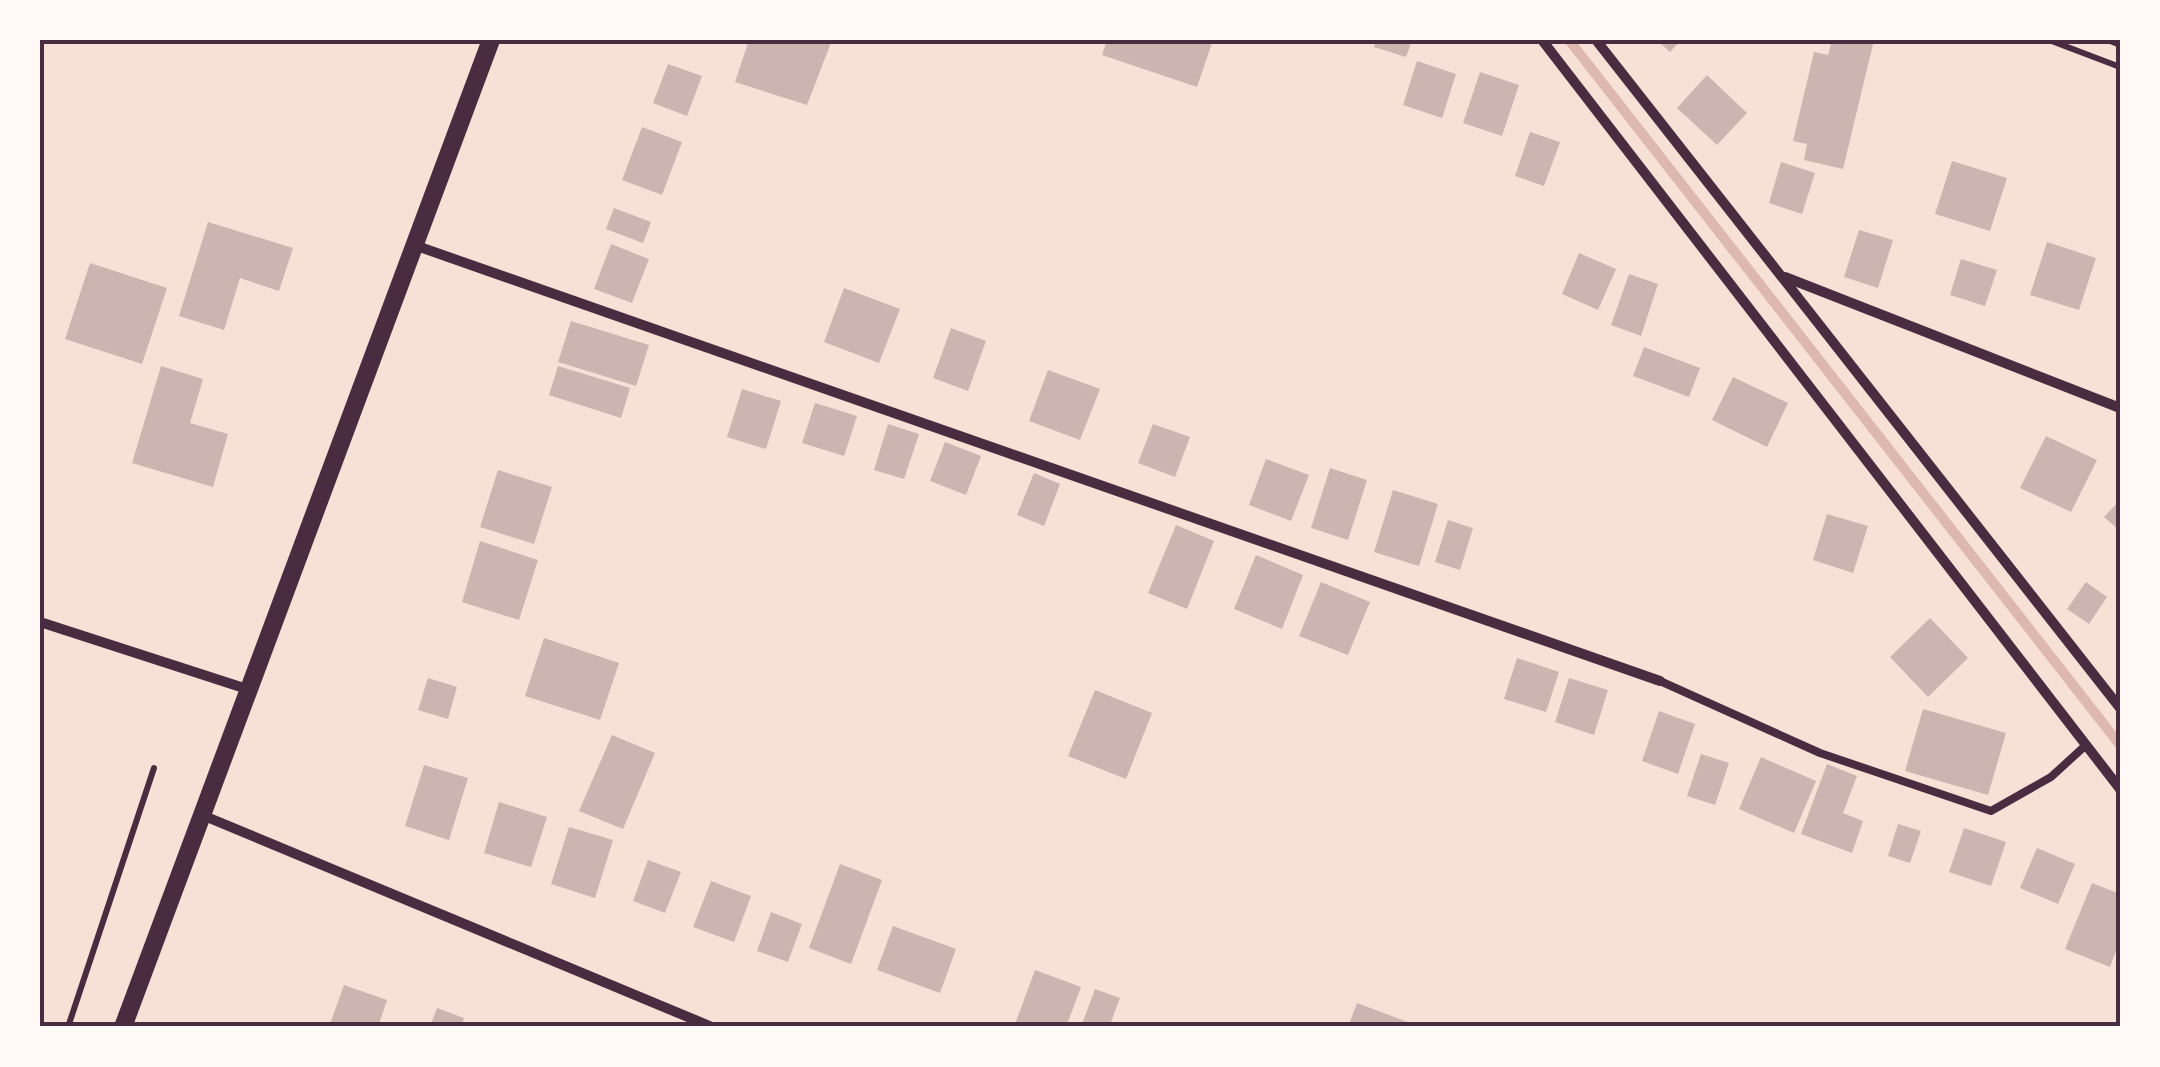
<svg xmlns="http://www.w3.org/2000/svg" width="2160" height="1067" font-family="Rubik,sans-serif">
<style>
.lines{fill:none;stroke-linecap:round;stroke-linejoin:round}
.stream{stroke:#dcb8b0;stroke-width:10}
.building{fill:#ccb4b1}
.path{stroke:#4a2c40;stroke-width:6}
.service{stroke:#4a2c40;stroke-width:8}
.minor{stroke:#4a2c40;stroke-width:10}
.tertiary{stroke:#4a2c40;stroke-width:18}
.neatline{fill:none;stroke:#4a2c40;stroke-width:4}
</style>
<rect width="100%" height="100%" fill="#f7e1d7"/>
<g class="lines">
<path class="stream" d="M1569,40L2120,745"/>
</g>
<path class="building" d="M749,40H832L807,105L735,82Z
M1107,40H1213L1197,87L1102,55Z
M1376,40H1412L1406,57L1374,47Z
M1657,40H1681L1670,52Z
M1832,40H1874L1843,169L1804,160L1807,144L1793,141L1814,52L1828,55Z
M1417,61L1456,74L1442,118L1403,105Z
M668,64L702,76L687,116L653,103Z
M1480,72L1519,85L1502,136L1463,123Z
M1707,75L1747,113L1717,145L1677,108Z
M642,127L682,142L662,195L622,180Z
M1530,132L1560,142L1544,186L1515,176Z
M1952,161L2007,178L1990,231L1935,214Z
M1781,162L1815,173L1802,214L1769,203Z
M614,208L651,222L643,243L606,229Z
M208,222L293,248L279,291L240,278L224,330L179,316Z
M1859,230L1893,240L1878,288L1844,277Z
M2047,242L2096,258L2079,310L2030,295Z
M611,244L649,259L632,303L594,289Z
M1579,253L1616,269L1598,310L1562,294Z
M1961,259L1997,270L1985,306L1950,295Z
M90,263L167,288L142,364L65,339Z
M1629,274L1658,284L1641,336L1611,325Z
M844,288L900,309L879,363L824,342Z
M571,321L649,345L636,386L558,362Z
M951,328L986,341L968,391L933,378Z
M1644,347L1700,368L1689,397L1633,376Z
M161,366L203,379L190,423L228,434L213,487L132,463Z
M558,366L630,388L621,418L549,395Z
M1048,370L1100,389L1080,440L1029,421Z
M1733,377L1788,403L1767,447L1712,420Z
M742,389L781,401L766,449L727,437Z
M815,403L857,416L844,456L802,443Z
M888,424L919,434L904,479L874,470Z
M1153,424L1190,437L1175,477L1138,463Z
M2046,436L2097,460L2071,512L2020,488Z
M945,442L981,456L966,495L930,481Z
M1266,459L1309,475L1291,521L1249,505Z
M1330,468L1367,480L1348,540L1311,528Z
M498,470L552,487L534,544L480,527Z
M1034,473L1060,484L1044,526L1017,515Z
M1393,490L1438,504L1419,566L1374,552Z
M2120,500V531L2104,517Z
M1827,514L1868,526L1853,573L1813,560Z
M1448,520L1473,528L1460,570L1435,562Z
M1176,525L1214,541L1187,609L1148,593Z
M480,541L538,560L519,620L462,602Z
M1256,555L1303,575L1282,629L1234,609Z
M1321,582L1370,602L1348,655L1299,636Z
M2086,582L2107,597L2089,624L2067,609Z
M1930,618L1968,658L1928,697L1890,657Z
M544,638L619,663L600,720L525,696Z
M1517,658L1559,672L1546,712L1504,699Z
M428,678L457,687L448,719L418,710Z
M1569,678L1608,690L1594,735L1555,722Z
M1095,690L1152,713L1126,779L1068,756Z
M1923,709L2006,733L1988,795L1905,771Z
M1659,711L1695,724L1678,774L1642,761Z
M612,735L655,753L623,829L579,811Z
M1701,754L1729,763L1715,805L1687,796Z
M1761,757L1816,781L1794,833L1739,809Z
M1827,764L1857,776L1843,813L1863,821L1852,853L1801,834Z
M424,765L468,778L449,840L405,826Z
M499,802L547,817L531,867L484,853Z
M1898,824L1921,831L1910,863L1888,856Z
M569,827L613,840L595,898L551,884Z
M1964,828L2006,842L1991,886L1949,872Z
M2037,848L2075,864L2058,904L2020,888Z
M648,860L681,872L665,913L633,901Z
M840,864L882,880L851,964L809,948Z
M711,881L751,896L734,942L693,927Z
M2092,883L2120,894V940L2110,967L2065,949Z
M771,912L802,924L788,962L757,951Z
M893,926L956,949L940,993L877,970Z
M1035,970L1081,987L1066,1027H1014Z
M344,985L387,1000L378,1027H339L330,1024Z
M1095,989L1120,998L1109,1027H1081Z
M1357,1003L1421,1027H1348Z
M437,1008L464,1018L461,1027H430Z"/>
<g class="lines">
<path class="path" d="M2049,40L2120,67
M2108,40L2120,45
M68,1027L154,768"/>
<path class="service" d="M1660,681L1820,753L1991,811L2051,777L2086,745"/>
<path class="minor" d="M1542,40L2120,789
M1596,40L2120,708
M414,245L1660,681
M1785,277L2120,408
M40,622L247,689
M202,815L712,1027"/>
<path class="tertiary" d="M123,1027L491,40"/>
</g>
<rect width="2160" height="1067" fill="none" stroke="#fffaf5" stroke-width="85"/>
<rect x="42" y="42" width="2076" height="982" class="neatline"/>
</svg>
